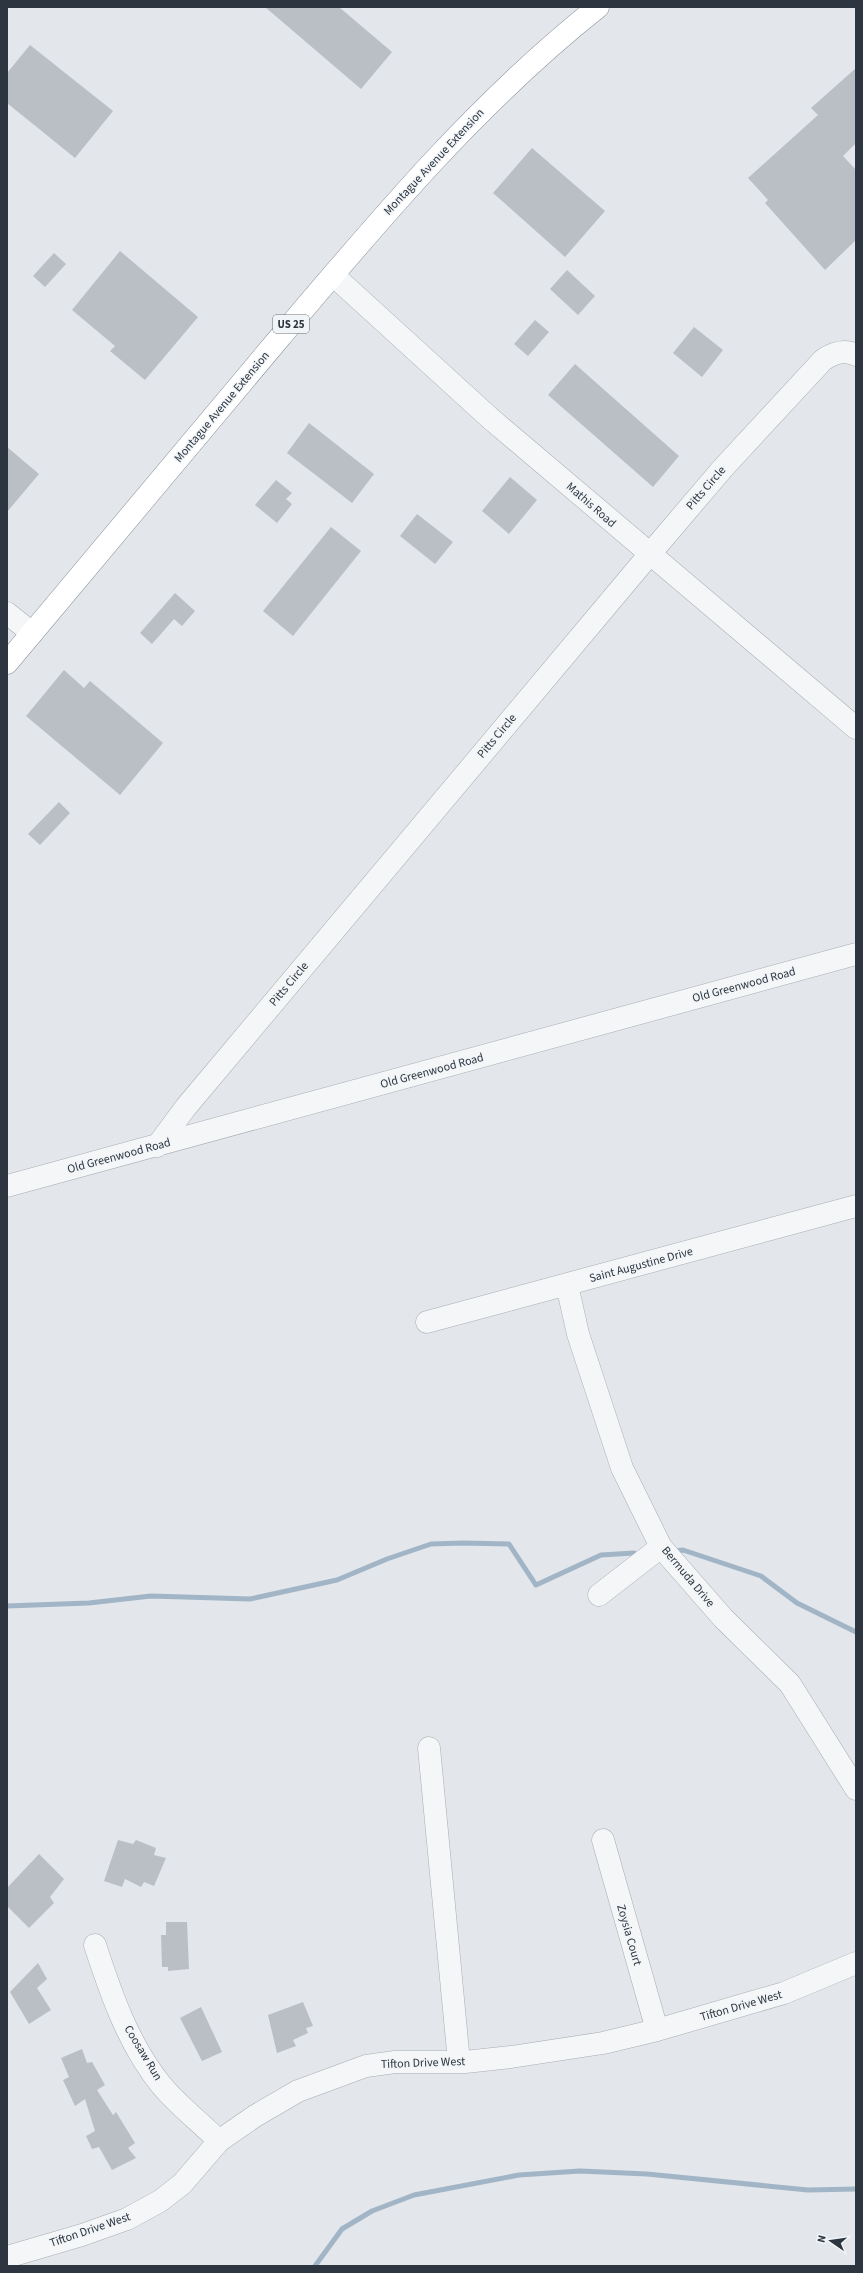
<svg xmlns="http://www.w3.org/2000/svg" width="863" height="2273" font-family="'Source Sans 3',sans-serif">
<style>
.lines{fill:none;stroke-linecap:round;stroke-linejoin:round}
.stream{stroke:#a1b5c6;stroke-width:5}
.building{fill:#babfc6}
.minor-casing{stroke:#a8adb4;stroke-width:23}
.highway-casing{stroke:#8b949f;stroke-width:23}
.minor{stroke:#f5f6f8;stroke-width:22}
.highway{stroke:#fff;stroke-width:22}
.labels{text-anchor:middle;dominant-baseline:central;stroke-width:3;stroke-linejoin:round;paint-order:stroke}
.shield{fill:#f2f5f7;stroke:#676f77;stroke-width:1}
.shield-label{font-size:11px;font-weight:bold;fill:#2c3540}
.street-label{font-size:12px;fill:#2c3540;stroke:#f2f5f7}
</style>
<rect width="100%" height="100%" fill="#e3e6ea"/>
<g class="lines">
<path class="stream" d="M674,1551L683,1550L761,1576L797,1603L856,1632
M7,1606L89,1603L151,1596L250,1599L337,1580L387,1559L431,1544L463,1543L509,1544L536,1585L601,1555L634,1553
M315,2266L342,2229L372,2211L414,2195L519,2175L580,2171L647,2174L808,2190L856,2189"/>
</g>
<path class="building" d="M265,7H339L392,52L361,89Z
M30,45L113,111L75,158L7,103V73Z
M856,68V143L843,156L856,170V240L825,270L765,203L768,200L748,178L818,115L811,108Z
M532,148L605,211L565,257L493,193Z
M120,251L198,317L145,380L110,351L115,346L72,310Z
M54,253L66,264L45,287L33,276Z
M567,270L595,296L578,315L550,289Z
M535,320L549,332L528,356L514,344Z
M694,327L723,350L702,377L673,353Z
M575,364L679,456L653,487L548,395Z
M309,423L374,474L352,503L287,453Z
M7,447L39,474L7,512Z
M510,477L537,500L509,534L482,511Z
M276,480L292,493L286,499L292,504L277,523L255,505Z
M417,514L453,542L435,564L400,536Z
M331,527L361,551L293,636L263,611Z
M175,593L195,611L182,626L174,619L152,644L140,633Z
M64,670L84,688L90,681L163,743L120,795L26,716Z
M59,802L70,813L40,845L28,834Z
M118,1840L133,1844L136,1840L156,1848L154,1855L166,1858L154,1886L144,1882L141,1887L125,1879L122,1887L104,1881Z
M39,1854L64,1879L50,1897L54,1903L29,1928L7,1906V1888Z
M166,1922H187L189,1969L168,1971V1967H162L161,1935H166Z
M38,1963L47,1979L37,1988L51,2010L29,2024L10,1992Z
M303,2002L313,2026L306,2028L308,2033L293,2040L296,2046L277,2053L268,2015Z
M201,2007L222,2052L202,2061L180,2018Z
M82,2049L87,2063L92,2062L105,2085L97,2090L113,2115L116,2112L135,2143L128,2148L136,2158L112,2170L99,2147L92,2149L86,2136L95,2131L85,2099L75,2106L63,2080L69,2077L61,2058Z"/>
<g class="lines">
<defs>
<path id="minor" d="M333,275L491,419L856,728
M7,613L32,633
M157,1146L186,1107L649,555L723,468L823,360C833,353 844,349 856,355
M7,1186L856,954
M567,1285L578,1334L622,1468L661,1547L723,1618L790,1684L856,1789
M427,1322L856,1206
M599,1595L661,1547
M429,1748L459,2062
M603,1840L657,2030
M95,1945C111,1994 129,2046 162,2086C179,2106 201,2123 219,2141
M7,2257L82,2235L127,2219L160,2201L182,2184L219,2141L255,2116L298,2091L366,2066L395,2062H465L511,2057L603,2043L657,2030L784,1993L856,1963"/>
<path id="highway" d="M7,663C99,554 190,445 281,336C380,219 478,102 598,7"/>
</defs>
<use href="#minor" class="minor-casing"/>
<use href="#highway" class="highway-casing"/>
<use href="#minor" class="minor"/>
<use href="#highway" class="highway"/>
</g>
<g class="labels">
<rect class="shield" x="273" y="315" width="36" height="18" rx="3"/>
<g class="shield-label">
<text x="291" y="324">US 25</text>
</g>
<g class="street-label">
<text transform="translate(434 162) rotate(-47)">Montague Avenue Extension</text>
<text transform="translate(222 407) rotate(-50)">Montague Avenue Extension</text>
<text transform="translate(706 488) rotate(-49)">Pitts Circle</text>
<text transform="translate(591 505) rotate(41)">Mathis Road</text>
<text transform="translate(497 736) rotate(-50)">Pitts Circle</text>
<text transform="translate(289 984) rotate(-50)">Pitts Circle</text>
<text transform="translate(744 985) rotate(-15)">Old Greenwood Road</text>
<text transform="translate(432 1071) rotate(-15)">Old Greenwood Road</text>
<text transform="translate(119 1156) rotate(-15)">Old Greenwood Road</text>
<text transform="translate(641 1265) rotate(-15)">Saint Augustine Drive</text>
<text transform="translate(688 1577) rotate(50)">Bermuda Drive</text>
<text transform="translate(629 1935) rotate(74)">Zoysia Court</text>
<text transform="translate(741 2006) rotate(-16)">Tifton Drive West</text>
<text transform="translate(143 2053) rotate(59)">Coosaw Run</text>
<text transform="translate(423 2063) rotate(-2)">Tifton Drive West</text>
<text transform="translate(90 2230) rotate(-19)">Tifton Drive West</text>
</g>
</g>
<rect width="863" height="2273" fill="none" stroke="#2c3540" stroke-width="16"/>
<g transform="translate(831 2241) rotate(283)" stroke="#f2f5f7" stroke-width="3" paint-order="stroke">
<path d="M0-3L7 15L0 10L-7 15Z" fill="#2c3540"/>
<text y="-6" font-size="11" font-weight="bold" text-anchor="middle" fill="#2c3540">N</text>
</g>
</svg>
